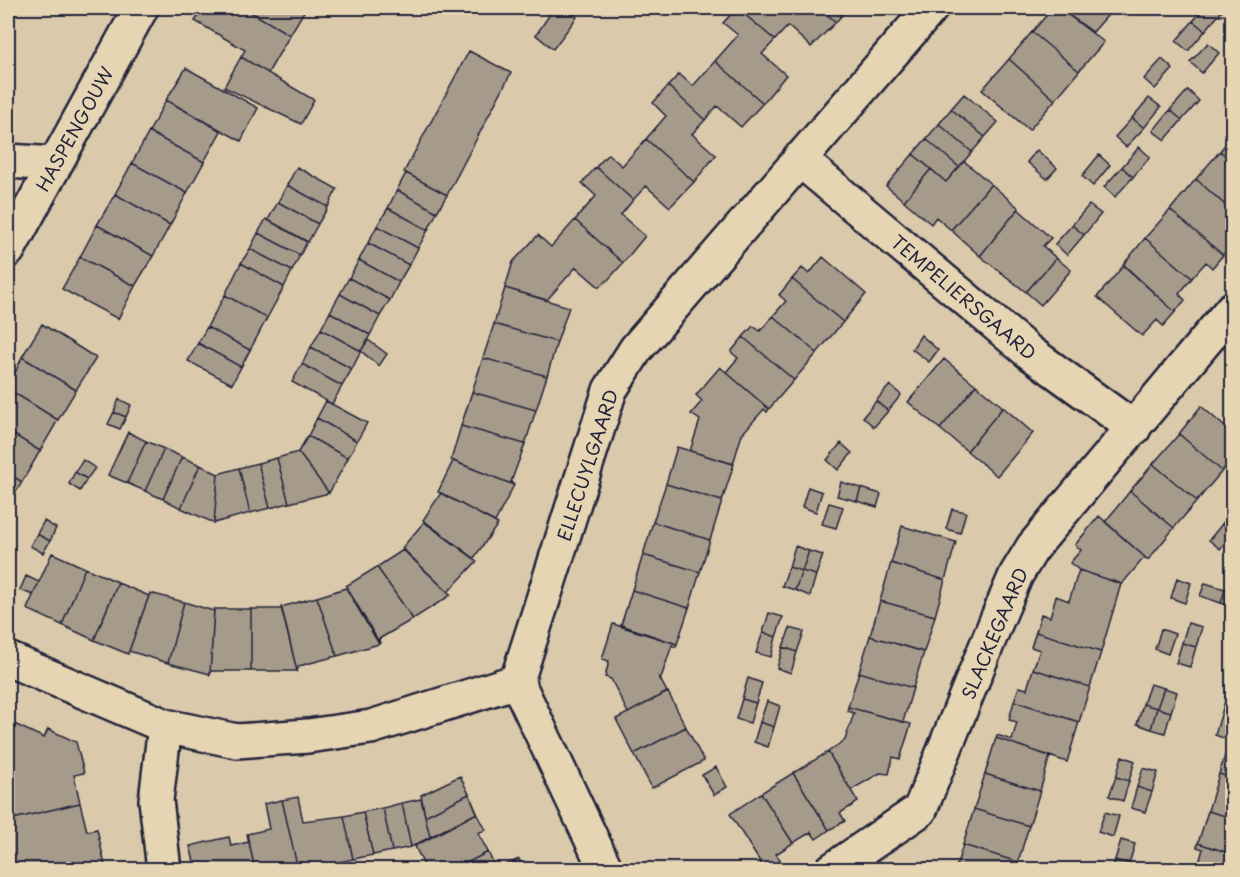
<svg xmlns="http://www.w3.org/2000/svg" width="1240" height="877" font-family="'Playpen Sans',sans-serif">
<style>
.building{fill:#a69b8b;stroke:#22223b;stroke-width:1.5}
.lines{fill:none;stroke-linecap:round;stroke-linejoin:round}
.minor-casing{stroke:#22223b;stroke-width:38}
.minor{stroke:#e6d5b2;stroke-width:33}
.labels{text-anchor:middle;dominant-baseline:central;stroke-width:5;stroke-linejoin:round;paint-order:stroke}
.street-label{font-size:18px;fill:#22223b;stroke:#e6d5b2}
</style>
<rect width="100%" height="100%" fill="#dacaab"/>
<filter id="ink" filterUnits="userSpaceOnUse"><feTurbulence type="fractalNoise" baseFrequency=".0167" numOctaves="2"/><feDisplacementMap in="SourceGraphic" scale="12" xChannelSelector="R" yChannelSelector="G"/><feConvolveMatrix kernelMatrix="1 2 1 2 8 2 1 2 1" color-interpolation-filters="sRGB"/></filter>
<g filter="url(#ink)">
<path class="building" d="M203,8H244L290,35L268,73L241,57L245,50L195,21Z
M244,8H306L290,35Z
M330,8H342L339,13Z
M554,8H564L577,17L553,49L536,35Z
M737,8L775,40L762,54L786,75L763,103L715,61L738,35L723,23Z
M737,8H819L836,22L811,47L788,26L775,40Z
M819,8H848L836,22Z
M1053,8H1059L1104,42L1079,71L1032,32Z
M1059,8H1114L1093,32Z
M1205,8H1218L1222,11L1205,31L1193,21Z
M8,19L12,20L9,89H8Z
M1193,21L1205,31L1188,51L1176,41Z
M1032,32L1079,71L1055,100L1009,59Z
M1208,43L1219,53L1202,73L1190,62Z
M469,51L511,73L447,195L404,172Z
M241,57L314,100L301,124L224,87Z
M1009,59L1055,100L1029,130L982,90Z
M1162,59L1173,69L1155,89L1144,79Z
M715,61L763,103L741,127L717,106L705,120L668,86L679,74L693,86Z
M186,68L258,108L241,141L166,100Z
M668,86L705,120L692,134L716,155L694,182L646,139L666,116L653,103Z
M1188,90L1199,101L1182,120L1170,110Z
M964,94L998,122L985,137L951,109Z
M1149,98L1161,107L1144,128L1132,118Z
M166,100L221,131L204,162L149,132Z
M951,109L985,137L972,152L939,124Z
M1170,110L1182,120L1165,140L1153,131Z
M1132,118L1144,128L1126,147L1115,137Z
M939,124L972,152L959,167L926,139Z
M149,132L204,162L187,193L132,163Z
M1232,136V162L1220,151Z
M646,139L694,182L670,207L646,186L633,200L596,167L608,154L622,166Z
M926,139L959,167L946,182L913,154Z
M1139,147L1150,157L1133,177L1122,167Z
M1037,150L1057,168L1047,179L1027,162Z
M1220,151L1232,162V211L1196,179Z
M913,154L931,169L904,201L886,186Z
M1099,155L1110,165L1093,186L1082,176Z
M964,161L991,184L951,230L936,217L931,224L904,201L931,169L946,182Z
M132,163L187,193L170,225L115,194Z
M297,167L337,189L328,207L287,185Z
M596,167L633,200L621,215L645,236L623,263L575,220L596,196L582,183Z
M1122,167L1133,177L1115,197L1104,187Z
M406,173L447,195L437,212L397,190Z
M1196,179L1232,211V231L1228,236L1232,244L1223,255L1170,210Z
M991,184L1019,208L980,256L951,230Z
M287,185L328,207L318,224L278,202Z
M397,190L437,212L428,230L388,208Z
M115,194L170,225L153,256L97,225Z
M278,202L318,224L308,242L268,220Z
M1089,205L1101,214L1084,235L1072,225Z
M388,208L428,230L418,248L377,226Z
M1018,209L1051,238L1043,246L1056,258L1026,292L980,256Z
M1170,210L1223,255L1212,268L1206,262L1192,278L1145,238Z
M266,219L307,242L300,255L258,233Z
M575,220L623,263L608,280L599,287L576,267L547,300L505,288L513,262L538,235L551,247Z
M97,225L153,256L135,286L80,257Z
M1072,225L1084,235L1067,255L1055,244Z
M377,226L418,248L409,265L368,243Z
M258,233L300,255L292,271L250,249Z
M1145,238L1192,278L1179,294L1185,300L1175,312L1123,265Z
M368,243L409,265L399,282L359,260Z
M250,249L292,271L284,287L241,263Z
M80,257L135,286L118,319L62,289Z
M823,257L866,294L843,322L792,279L802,268L809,274Z
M1056,258L1071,270L1041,305L1026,292Z
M359,260L399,282L390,300L349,278Z
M241,263L284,287L267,318L225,295Z
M1124,265L1175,312L1163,326L1157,320L1142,336L1097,297Z
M349,278L390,300L380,316L340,294Z
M792,279L843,322L817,353L773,316L786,301L779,295Z
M505,288L569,307L557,342L494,324Z
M340,294L380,316L370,335L330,312Z
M225,295L267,318L250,350L207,327Z
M330,312L370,335L361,351L321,329Z
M773,316L817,353L794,380L743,337L753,326L760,331Z
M42,324L96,358L76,390L22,357Z
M494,324L557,342L547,376L483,358Z
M207,327L250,350L241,367L198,343Z
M321,329L361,351L352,369L311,347Z
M921,335L938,350L929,362L912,349Z
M743,337L794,380L769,409L726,372L738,358L731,352Z
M368,340L387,354L379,366L361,351Z
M198,343L241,367L232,384L188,361Z
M311,347L352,369L342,386L302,364Z
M22,357L76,390L58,420L8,389Z
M483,358L547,376L536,410L472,392Z
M944,359L976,385L940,429L908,402Z
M302,364L342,386L332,404L292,382Z
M720,367L769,409L767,412L764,409L742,434L733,464L690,451L700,420L691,414L702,401L696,395Z
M890,385L901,395L888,411L876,401Z
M976,385L1003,407L967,451L940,429Z
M8,389L58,420L40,451L8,431Z
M472,392L536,410L525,444L461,426Z
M119,399L131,405L126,417L114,412Z
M326,401L367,423L357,441L317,418Z
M876,401L888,411L874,427L863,417Z
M1201,406L1232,433V459L1222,471L1179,434Z
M1003,407L1033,433L997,476L967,451Z
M114,412L126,417L120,429L108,424Z
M317,418L357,441L348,458L308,436Z
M461,426L525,444L511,482L514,485L451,460Z
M8,431L40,451L22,482L8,473Z
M128,432L146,441L127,483L108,475Z
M1179,434L1222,471L1197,501L1153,464Z
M308,436L348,458L329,493L298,452Z
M146,441L164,449L145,491L127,483Z
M841,443L852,453L838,470L827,460Z
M677,447L734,464L722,501L666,484Z
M164,449L182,457L163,499L145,491Z
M298,452L329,493L289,503L277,458Z
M182,457L200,465L181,508L163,499Z
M277,458L289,503L270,508L258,463Z
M83,460L95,468L87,479L75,472Z
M453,461L514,485L495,522L438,492Z
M258,463L270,508L250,513L239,468Z
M1153,464L1197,501L1174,528L1130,491Z
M200,465L218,474L214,523L181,508Z
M239,468L250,513L214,523L218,474Z
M75,472L87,479L80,491L69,484Z
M8,473L22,482L8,506Z
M841,482L861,488L857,501L837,496Z
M666,484L722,501L710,540L653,522Z
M808,487L822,492L816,512L802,507Z
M861,488L881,494L877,507L857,501Z
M1130,491L1174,528L1148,560L1105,522Z
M441,493L498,524L474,558L423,520Z
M829,503L843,507L836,528L822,524Z
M952,509L966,512L960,533L946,529Z
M1232,511V533L1222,524Z
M1099,516L1148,560L1143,559L1122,584L1079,570L1070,563L1081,550L1075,545Z
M44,521L56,528L50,541L37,534Z
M424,522L477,561L448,592L402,548Z
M653,522L710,540L700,572L643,555Z
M1222,524L1232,534L1220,549L1209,540Z
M902,526L956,542L945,580L891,563Z
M37,534L50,541L43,553L30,546Z
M795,546L809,551L802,571L789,567Z
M403,550L451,595L413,619L377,567Z
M809,551L823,555L816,575L802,571Z
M52,553L85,568L62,625L27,609Z
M643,555L700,572L689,608L632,590Z
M891,563L945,580L935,616L880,601Z
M377,567L413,619L379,639L380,644L346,586Z
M789,567L802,571L795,590L782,586Z
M85,568L118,582L94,640L62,625Z
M1079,570L1121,584L1101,652L1036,632L1041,614L1050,617L1056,596L1069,601Z
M802,571L816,575L810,596L795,590Z
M26,576L39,582L33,595L20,590Z
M1177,578L1191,583L1185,603L1171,598Z
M118,583L149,596L128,654L94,640Z
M1205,583L1225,589L1221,603L1200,596Z
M346,588L379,644L337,656L317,597Z
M1225,589L1232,592V607L1221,603Z
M632,590L689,608L677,644L621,625Z
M150,593L184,602L168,663L129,651Z
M317,597L337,656L299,666L297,671L281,607Z
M880,601L935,616L924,652L870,636Z
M184,602L214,611L210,674L168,663Z
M214,609H251V671H212L210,674Z
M251,609H282L297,671H251Z
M769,613L783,617L776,637L763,632Z
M1188,623L1202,627L1196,647L1182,643Z
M613,624L677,644L676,647L672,645L661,678L659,677L667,692L628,713L611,679L605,677L609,661L602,659Z
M790,628L804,632L797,652L783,647Z
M1161,629L1175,634L1168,654L1155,649Z
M763,632L776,637L771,657L756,653Z
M1036,632L1101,652L1090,687L1033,669L1040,650L1031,647Z
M870,636L924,652L913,688L859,672Z
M1182,643L1196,647L1190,667L1176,663Z
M783,647L797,652L791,673L777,668Z
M1033,669L1090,687L1079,722L1014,701L1019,687L1027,689Z
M859,672L913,688L903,722L848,707Z
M748,678L762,683L756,703L742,699Z
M1232,679V700L1226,698Z
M1150,684L1164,688L1157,708L1143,704Z
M1164,688L1177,692L1171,712L1157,708Z
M668,692L686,727L634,754L616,719Z
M1226,698L1232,700V741L1215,735Z
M742,699L756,703L750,723L736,719Z
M767,701L780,706L774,727L760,722Z
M1014,701L1079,722L1067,762L996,738L997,735L1012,740L1017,722L1009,720Z
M1143,704L1157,708L1151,729L1137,724Z
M848,707L911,724L900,759L893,757L889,774L880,773L851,790L828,752L845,740L854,713L847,711Z
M1157,708L1171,712L1165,733L1151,729Z
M8,721L44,738L48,729L76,742L84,773L74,775L80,803L9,820Z
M760,722L774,727L768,747L754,742Z
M686,727L704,761L652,788L634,754Z
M996,738L1050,756L1040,791L985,774Z
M1230,740L1232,741V778L1219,774Z
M828,752L858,802L840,813L845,821L829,830L793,773Z
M1122,756L1135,761L1129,781L1116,777Z
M716,767L727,787L714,795L702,775Z
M1143,768L1158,772L1152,792L1137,787Z
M793,773L829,830L816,839L811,832L793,843L761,793Z
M985,774L1040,791L1029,826L974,809Z
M1219,774L1232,778V818L1208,811Z
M460,776L469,794L425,816L421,795Z
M1116,777L1129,781L1123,801L1109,796Z
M1137,787L1152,792L1145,812L1131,808Z
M761,793L793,843L776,854L781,861L769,870H765L730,814Z
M469,794L477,813L430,837L425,816Z
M298,797L303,821L344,816L353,859L335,863L337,870H298L282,800Z
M421,799L430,837L411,847L402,803Z
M282,800L298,870H255L247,834L269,829L264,804Z
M80,803L87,831L97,829L106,870H8V832L12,831L9,820Z
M402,803L411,847L392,851L383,808Z
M383,808L392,851L373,855L363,812Z
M974,809L1029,826L1018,862L963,845Z
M1208,811L1232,818V854L1198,843Z
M363,812L373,855L353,859L344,816Z
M1105,812L1119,816L1113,837L1098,832Z
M477,813L486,830L478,833L488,852L453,870H426L415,846Z
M229,837L231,846L249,842L255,870H196L190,846Z
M1121,840L1135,844L1129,864L1115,860Z
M1198,843L1232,854V870H1197L1203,849L1197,847Z
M963,845L1018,862L1015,870H955Z
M488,852L496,869L519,859L524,870H453Z
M1115,860L1129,864L1128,870H1112Z"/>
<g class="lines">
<defs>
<path id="minor" d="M799,159L1029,352L1134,428
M8,161L55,164
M8,250L141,8
M8,659L165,726L237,741L308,736L371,727L517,681
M164,870L156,800L165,726
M606,870L517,681L610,390L636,349L931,8
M832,870L920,810L996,622L1016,575L1033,547L1232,309"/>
</defs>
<use href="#minor" class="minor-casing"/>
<use href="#minor" class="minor"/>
</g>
</g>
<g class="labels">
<g class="street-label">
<text transform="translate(74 129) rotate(-61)">HASPENGOUW</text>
<text transform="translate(964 297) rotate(40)">TEMPELIERSGAARD</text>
<text transform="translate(587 465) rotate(-72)">ELLECUYLGAARD</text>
<text transform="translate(994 633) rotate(-67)">SLACKEGAARD</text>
</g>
</g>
<rect width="1240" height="877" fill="none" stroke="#e6d5b2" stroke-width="30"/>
<rect x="15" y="15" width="1210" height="847" fill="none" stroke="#22223b" stroke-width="2" filter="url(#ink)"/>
</svg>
